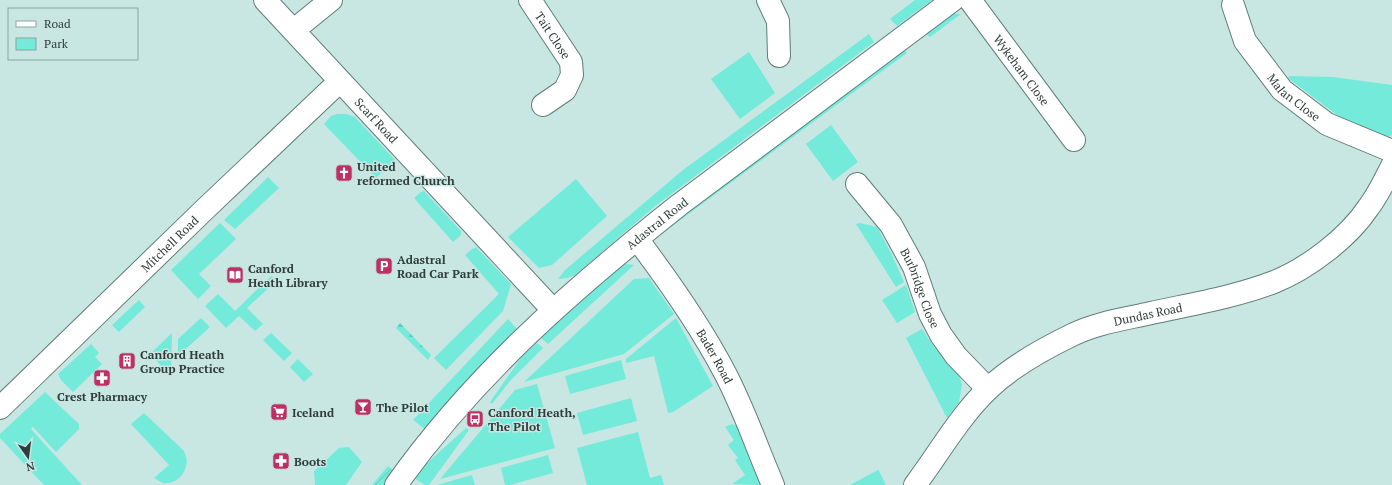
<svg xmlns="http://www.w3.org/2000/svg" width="1392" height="485" font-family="'PT Serif',serif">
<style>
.green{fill:#73eada}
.forest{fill:url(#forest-firs)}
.garden{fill:url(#garden-furrows)}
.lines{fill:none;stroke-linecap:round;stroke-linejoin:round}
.street-casing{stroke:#607d78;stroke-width:24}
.secondary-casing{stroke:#607d78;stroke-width:24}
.street{stroke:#fff;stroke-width:22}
.secondary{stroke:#fff;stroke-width:22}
.labels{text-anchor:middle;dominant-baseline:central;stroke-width:3;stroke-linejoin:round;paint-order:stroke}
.street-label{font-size:12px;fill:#303d3a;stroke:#c8e7e2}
.poi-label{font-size:12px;font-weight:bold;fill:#303d3a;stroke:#c8e7e2;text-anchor:start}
</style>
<defs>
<pattern id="forest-firs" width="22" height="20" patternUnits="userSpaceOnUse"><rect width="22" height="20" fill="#73eada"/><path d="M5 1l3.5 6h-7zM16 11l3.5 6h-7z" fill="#64cabc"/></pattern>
<pattern id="garden-furrows" width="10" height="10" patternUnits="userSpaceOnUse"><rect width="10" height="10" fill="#73eada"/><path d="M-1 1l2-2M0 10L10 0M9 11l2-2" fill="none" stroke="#64cabc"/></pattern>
</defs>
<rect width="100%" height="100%" fill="#c8e7e2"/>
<path class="green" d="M915,0H932L897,26L890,19Z
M953,14H961L930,37L925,33L944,18Z
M869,34L874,42L654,207L575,275L567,278L558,279L565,270L683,170Z
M903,49L907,53L668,229L670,223Z
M749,52L775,93L740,119L711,79Z
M1290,76L1333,77L1392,85V135L1386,138L1341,118L1288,78Z
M337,114H346L355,117L395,160L376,178L324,124L331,116Z
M831,125L858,162L833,181L806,144Z
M268,177L279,188L235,229L224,220Z
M576,179L607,216L552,265L539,268L508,237Z
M424,191L461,231V235L453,242L414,198L421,192Z
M220,223L236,239L199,274L211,286L198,299L171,270Z
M860,223L877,227L891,253L904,282L896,287L856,224Z
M476,247L511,284L503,311L446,370L434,358L499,294L465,255L472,249Z
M625,264L634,265L548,344L541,338L615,271Z
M271,276L276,281L247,308L263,324L255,331L239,316L226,328L205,306L218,294L235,311Z
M649,278L674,314L624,354L524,382L634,279Z
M906,285L915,312L897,323L882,300Z
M139,300L145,307L119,332L112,325Z
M201,318L210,327L178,356V339Z
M676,318L713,386L673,412L668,413L654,356L626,363V359Z
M508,319L517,329L468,381L426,430L413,420Z
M922,329L933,345L959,375L962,384L959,402L947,418L906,338Z
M172,333L171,376L150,354Z
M271,333L292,353L284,361L263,340Z
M537,343L543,348L510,381L492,404L490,402L521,358Z
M91,344L99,353L95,357L102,364L73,392L61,380L58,374Z
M298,359L313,374L304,382L290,367Z
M621,360L626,379L570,394L565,376Z
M537,384L555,448L440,479L515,390Z
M45,392L79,424V429L56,452L33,427L31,429L82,485H44L0,438V434Z
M631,398L637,421L583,435L577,413Z
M144,413L183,450C186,455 188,460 186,466C184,476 174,485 163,483C160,482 157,479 154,478L169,465L131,424Z
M732,424L737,426L761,485L732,484L745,475L735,460L738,458L728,445L734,440L725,427Z
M466,428L469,430L429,485H425L414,478L426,464Z
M638,432L650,478L661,475L664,485H587L577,448Z
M349,447L362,462L346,485H315L314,471L339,448Z
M548,455L553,473L510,485H505L501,468Z
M878,469L886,485H850L878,470Z
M472,475L475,485H437Z"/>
<path class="forest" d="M400,323L431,355L428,360L396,328Z"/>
<path class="garden" d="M388,466L394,471L384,485H372Z"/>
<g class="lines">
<defs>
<g id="street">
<path id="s1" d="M265,0L553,310"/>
<path id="s2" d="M530,0L571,62L572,75L565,90L543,105"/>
<path d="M768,0L778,21L779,56"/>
<path id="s3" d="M970,0L1074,140"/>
<path id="s4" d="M1233,5L1245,41L1282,90L1327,124L1392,151"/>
<path d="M294,30L331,0"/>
<path id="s5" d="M857,184L891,225L914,267L930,314L941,335L956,356L988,389"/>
<path id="s6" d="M637,239C668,280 701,327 725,373C744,409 757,448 773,485"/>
<path id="s7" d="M0,408L203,211L340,81"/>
<path id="s8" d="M915,485C939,453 959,417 988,389C1012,366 1043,349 1072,335C1096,323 1125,319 1151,313C1192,304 1235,297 1274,282C1307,269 1348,238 1368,208C1378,195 1385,180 1392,166"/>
</g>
<g id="secondary">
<path id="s9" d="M396,485C474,375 574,288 679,205L953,0"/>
</g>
</defs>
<use href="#street" class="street-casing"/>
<use href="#secondary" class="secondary-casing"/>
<use href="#street" class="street"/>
<use href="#secondary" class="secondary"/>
</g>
<defs>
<symbol id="church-square" viewBox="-11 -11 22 22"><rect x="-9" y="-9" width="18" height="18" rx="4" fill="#bd3063" stroke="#c8e7e2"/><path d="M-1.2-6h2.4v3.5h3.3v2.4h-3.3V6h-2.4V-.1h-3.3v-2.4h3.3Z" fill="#fff"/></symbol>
<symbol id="parking-square" viewBox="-11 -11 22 22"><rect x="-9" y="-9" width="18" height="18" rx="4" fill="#bd3063" stroke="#c8e7e2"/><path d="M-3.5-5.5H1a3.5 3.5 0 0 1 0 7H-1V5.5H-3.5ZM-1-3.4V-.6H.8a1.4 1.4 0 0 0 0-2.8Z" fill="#fff"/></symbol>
<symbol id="library-square" viewBox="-11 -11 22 22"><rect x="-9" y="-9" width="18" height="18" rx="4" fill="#bd3063" stroke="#c8e7e2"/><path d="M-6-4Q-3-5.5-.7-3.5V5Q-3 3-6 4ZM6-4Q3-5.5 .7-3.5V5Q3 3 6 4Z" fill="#fff"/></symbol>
<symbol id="building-square" viewBox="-11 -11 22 22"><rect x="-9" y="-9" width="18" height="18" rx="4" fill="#bd3063" stroke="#c8e7e2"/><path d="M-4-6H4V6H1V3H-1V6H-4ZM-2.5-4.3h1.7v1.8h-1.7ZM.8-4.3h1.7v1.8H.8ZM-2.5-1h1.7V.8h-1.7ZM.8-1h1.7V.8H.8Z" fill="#fff"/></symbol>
<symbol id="pharmacy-square" viewBox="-11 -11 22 22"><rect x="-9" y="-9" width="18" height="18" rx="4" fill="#bd3063" stroke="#c8e7e2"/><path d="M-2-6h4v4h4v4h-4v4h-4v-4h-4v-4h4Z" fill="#fff"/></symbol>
<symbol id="bar-square" viewBox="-11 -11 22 22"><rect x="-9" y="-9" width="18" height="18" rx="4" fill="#bd3063" stroke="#c8e7e2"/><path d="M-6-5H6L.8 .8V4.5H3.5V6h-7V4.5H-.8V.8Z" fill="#fff"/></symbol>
<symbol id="supermarket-square" viewBox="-11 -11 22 22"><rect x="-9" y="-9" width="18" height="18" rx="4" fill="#bd3063" stroke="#c8e7e2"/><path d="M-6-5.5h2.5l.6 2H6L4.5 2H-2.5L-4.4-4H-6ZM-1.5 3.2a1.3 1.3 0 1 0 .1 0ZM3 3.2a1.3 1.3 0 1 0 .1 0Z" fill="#fff"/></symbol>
<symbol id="bus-square" viewBox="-11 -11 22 22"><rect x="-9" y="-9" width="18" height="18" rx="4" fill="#bd3063" stroke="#c8e7e2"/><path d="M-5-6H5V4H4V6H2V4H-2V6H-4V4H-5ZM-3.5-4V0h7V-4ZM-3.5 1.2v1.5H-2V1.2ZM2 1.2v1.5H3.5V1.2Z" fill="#fff"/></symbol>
</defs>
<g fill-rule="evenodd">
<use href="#church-square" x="334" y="163" width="20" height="20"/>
<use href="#parking-square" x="374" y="256" width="20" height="20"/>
<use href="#library-square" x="225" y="265" width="20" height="20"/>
<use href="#building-square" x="117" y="351" width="20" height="20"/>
<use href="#pharmacy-square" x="92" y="368" width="20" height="20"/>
<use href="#bar-square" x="353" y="397" width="20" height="20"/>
<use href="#supermarket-square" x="269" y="402" width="20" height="20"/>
<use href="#bus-square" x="465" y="409" width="20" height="20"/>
<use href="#pharmacy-square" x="271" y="451" width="20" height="20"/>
</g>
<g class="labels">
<g class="street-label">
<text stroke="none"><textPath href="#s2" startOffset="42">Tait Close</textPath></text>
<text stroke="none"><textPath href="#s3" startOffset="87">Wykeham Close</textPath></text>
<text stroke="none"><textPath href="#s4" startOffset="113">Malan Close</textPath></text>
<text stroke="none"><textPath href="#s1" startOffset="164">Scarf Road</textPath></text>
<text stroke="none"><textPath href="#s9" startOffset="371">Adastral Road</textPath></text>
<text stroke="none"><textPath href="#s7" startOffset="236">Mitchell Road</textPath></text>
<text stroke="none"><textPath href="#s5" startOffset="123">Burbridge Close</textPath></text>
<text stroke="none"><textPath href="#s8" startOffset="300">Dundas Road</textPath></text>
<text stroke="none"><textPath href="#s6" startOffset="141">Bader Road</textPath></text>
</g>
<g class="poi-label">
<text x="357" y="166">United<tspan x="357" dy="14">reformed Church</tspan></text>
<text x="397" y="259">Adastral<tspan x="397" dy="14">Road Car Park</tspan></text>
<text x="248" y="268">Canford<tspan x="248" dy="14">Heath Library</tspan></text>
<text x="140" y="354">Canford Heath<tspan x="140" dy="14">Group Practice</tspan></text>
<text x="102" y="396" text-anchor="middle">Crest Pharmacy</text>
<text x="376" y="407">The Pilot</text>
<text x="292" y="412">Iceland</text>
<text x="488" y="412">Canford Heath,<tspan x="488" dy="14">The Pilot</tspan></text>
<text x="294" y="461">Boots</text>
</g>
</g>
<rect x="8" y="8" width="130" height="52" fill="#c8e7e2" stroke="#8ba39f"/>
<rect x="16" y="21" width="20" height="6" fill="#ffffff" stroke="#8ba39f"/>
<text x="44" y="28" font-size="12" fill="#303d3a">Road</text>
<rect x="16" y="38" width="20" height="12" fill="#73eada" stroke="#8ba39f"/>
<text x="44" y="48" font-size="12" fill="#303d3a">Park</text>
<g transform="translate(28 457) rotate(166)" stroke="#c8e7e2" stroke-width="3" paint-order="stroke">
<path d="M0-3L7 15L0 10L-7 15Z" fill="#303d3a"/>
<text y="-6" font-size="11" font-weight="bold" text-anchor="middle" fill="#303d3a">N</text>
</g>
</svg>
